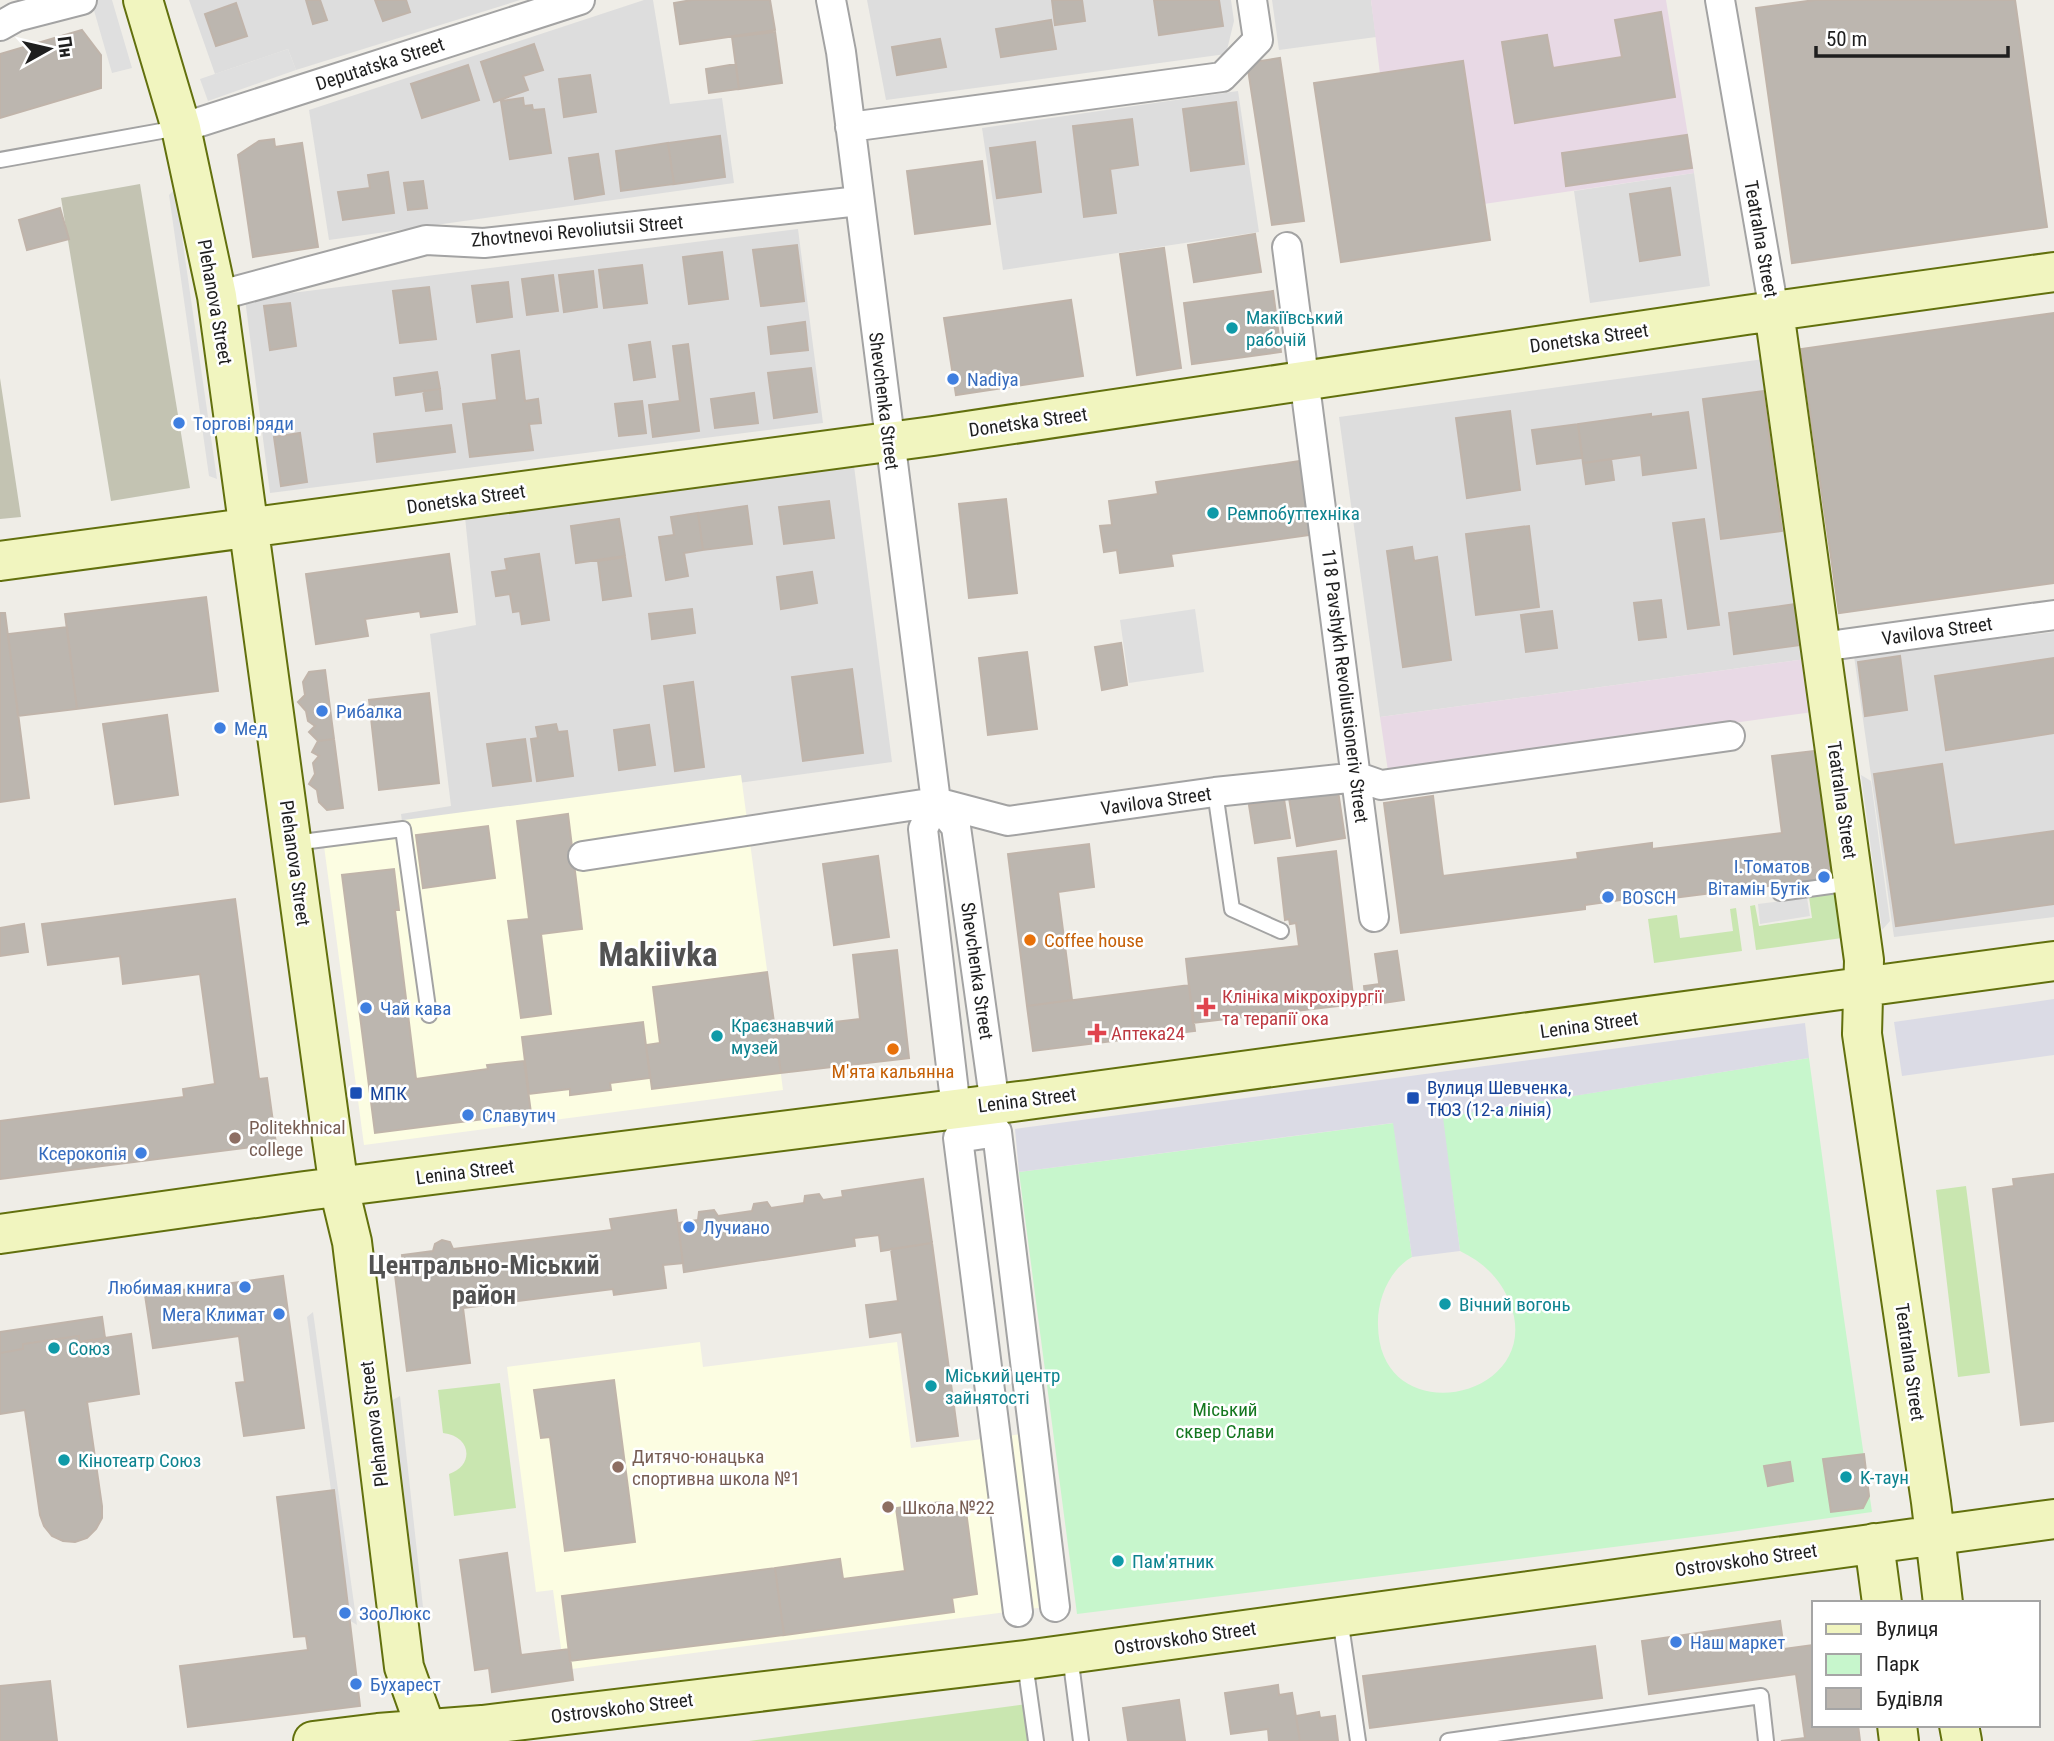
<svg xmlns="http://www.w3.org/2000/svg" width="2054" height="1741" font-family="'Roboto Condensed',sans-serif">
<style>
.residential{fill:#ddd}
.industrial{fill:#e8d9e5}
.education{fill:#fcfde2}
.construction{fill:#c3c3b2}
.grass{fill:#c9e6b0}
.park{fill:#c7f6cc}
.parking{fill:#dfdfdf}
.plaza{fill:#dbdbe5}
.building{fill:#bcb6af;stroke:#c0b4aa;stroke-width:2}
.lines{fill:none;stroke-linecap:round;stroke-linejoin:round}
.lane-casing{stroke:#a3a3a3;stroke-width:18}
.street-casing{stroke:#a3a3a3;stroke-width:32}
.secondary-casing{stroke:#62700d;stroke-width:42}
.lane{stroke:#fff;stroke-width:14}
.street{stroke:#fff;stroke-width:28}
.secondary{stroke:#f1f5bf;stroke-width:38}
.culture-dot{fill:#0f9aa8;stroke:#fff;stroke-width:2.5}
.shop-dot{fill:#3f7fe0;stroke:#fff;stroke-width:2.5}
.food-dot{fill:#e8710a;stroke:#fff;stroke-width:2.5}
.health-dot{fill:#e0444e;stroke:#fff;stroke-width:2.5}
.transit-dot{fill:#1a4fb4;stroke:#fff;stroke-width:2.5}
.education-dot{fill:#8d6e63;stroke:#fff;stroke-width:2.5}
.labels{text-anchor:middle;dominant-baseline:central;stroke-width:5;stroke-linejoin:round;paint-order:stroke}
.street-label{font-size:19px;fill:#1f1f1f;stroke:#fff}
.culture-label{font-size:19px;fill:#0d838f;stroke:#fff;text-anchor:start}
.shop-label{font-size:19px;fill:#366cbe;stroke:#fff;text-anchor:start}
.food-label{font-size:19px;fill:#c56008;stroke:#fff;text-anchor:start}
.health-label{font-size:19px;fill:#be3a42;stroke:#fff;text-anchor:start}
.transit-label{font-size:19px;fill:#164399;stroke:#fff;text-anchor:start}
.education-label{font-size:19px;fill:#785e54;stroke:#fff;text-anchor:start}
.park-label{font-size:19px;fill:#14771f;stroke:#fff}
.district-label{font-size:26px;font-weight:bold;fill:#525252;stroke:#fff}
.town-label{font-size:33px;font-weight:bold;fill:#525252;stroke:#fff}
</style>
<rect width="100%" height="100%" fill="#efede7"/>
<path class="residential" d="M189,0H520L296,70L288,49L215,74Z
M644,0H653L670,104L722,98L734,183L329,240L309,110Z
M867,0H1231L1234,21L1226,54L886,100Z
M1272,0H1371L1376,37L1279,50Z
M1238,91L1259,232L1003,270L982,128Z
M1694,173L1710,286L1590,303L1574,191Z
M798,229L823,423L270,493L245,299Z
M1764,359L1806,659L1380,717L1339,417Z
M854,466L892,762L403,829L401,814L451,806L430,634L476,625L465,517Z
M2054,632V917L1894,937L1854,656Z"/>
<path class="industrial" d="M1371,0H1666L1694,173L1484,204L1380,74Z
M1806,659L1813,712L1388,771L1380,717Z"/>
<path class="education" d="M741,775L783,1090L364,1145L322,831Z
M700,1342L703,1367L897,1342L911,1448L1045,1431L1068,1604L564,1670L553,1590L536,1592L507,1367Z"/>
<path class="construction" d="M140,184L190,488L111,501L61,198Z
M0,378L21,517L0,519Z"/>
<path class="grass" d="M1836,893L1842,938L1756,950L1750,906L1755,905L1759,926L1812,918L1809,897Z
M1736,908L1742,951L1654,963L1648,919L1677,915L1680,938L1733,931L1730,909Z
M1966,1186L1990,1373L1958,1377L1936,1190Z
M500,1383L516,1508L454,1516L449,1474C475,1465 471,1436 443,1433L438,1390Z
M1027,1704L1032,1741H749Z"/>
<path class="park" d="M1809,1058L1842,1305L1872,1512L1717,1534L1077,1614L1019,1172L1394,1123L1412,1257C1389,1270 1377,1300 1378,1325C1379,1435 1547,1399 1510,1303C1501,1279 1483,1262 1460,1251L1442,1117Z"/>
<path class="parking" d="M91,0H112L132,68L112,73Z
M288,49L296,70L208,101L200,79Z
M175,189L217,479L209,476L169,195Z
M1195,609L1204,672L1129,683L1120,620Z
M1861,775L1871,781L1890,921L1882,930Z
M1807,898L1810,916L1760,924L1758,904Z
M313,1312L357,1625L349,1620L307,1317Z
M400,1396L423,1607L412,1618L387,1403Z"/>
<path class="plaza" d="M2054,999V1055L1902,1076L1894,1022Z
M1805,1023L1809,1058L1443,1117L1460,1251L1412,1257L1393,1123L1019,1172L1015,1129Z"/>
<path class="building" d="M306,0H320L327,20L313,24Z
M375,0H406L410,12L383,21Z
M692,0H770L775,30L680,44L674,3Z
M1052,0H1082L1085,21L1055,25Z
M1154,0H1219L1223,26L1159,35Z
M1815,0H2015L2047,227L1792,263L1756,8Z
M236,3L247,36L216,46L205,14Z
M1661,12L1675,97L1515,123L1502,42L1547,35L1553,68L1622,57L1615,20Z
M1051,20L1056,49L1001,57L996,29Z
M82,30L101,55V88L0,118V54Z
M775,32L782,83L739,89L732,37Z
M940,39L946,67L897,75L892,47Z
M534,44L543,70L523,76L528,90L494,102L481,62Z
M1280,58L1304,221L1272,225L1247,63Z
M1463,61L1490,240L1341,262L1314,83Z
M736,64L739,89L709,93L706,69Z
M468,65L479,100L422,118L411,84Z
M590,75L596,112L564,117L559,79Z
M523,98L524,106L532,105L533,110L544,109L551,153L510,159L501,101Z
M1236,102L1244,164L1191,171L1183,109Z
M1132,119L1138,165L1110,169L1116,213L1084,217L1073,126Z
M1687,135L1692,168L1566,186L1562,153Z
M720,136L725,177L674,184L668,143Z
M274,139L275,147L302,143L318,247L253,257L238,155L259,141Z
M1035,142L1041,192L997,198L990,148Z
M668,143L674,184L621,191L616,151Z
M598,154L604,194L575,199L569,158Z
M982,161L990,224L915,234L907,171Z
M388,172L394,213L343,220L338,192L370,188L368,175Z
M423,181L427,208L408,210L404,183Z
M1670,188L1680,255L1640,261L1630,194Z
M60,208L69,239L27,250L19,220Z
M1255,234L1261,272L1194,282L1188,245Z
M797,245L804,301L761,306L753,250Z
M1164,248L1181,368L1137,375L1120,254Z
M722,252L728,299L689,304L683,257Z
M642,265L647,303L604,308L599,270Z
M593,271L597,307L564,312L559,275Z
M553,275L558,311L527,315L522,279Z
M508,282L512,317L477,322L472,286Z
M429,287L436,339L400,343L393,291Z
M1273,291L1281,352L1192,364L1184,303Z
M1071,300L1083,376L956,395L944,318Z
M290,303L296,346L270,350L264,306Z
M2054,313V583L1839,613L1801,349Z
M805,322L808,350L771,354L768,327Z
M650,342L655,377L634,380L629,345Z
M688,344L699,431L653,437L649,405L680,401L673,346Z
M519,351L525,401L538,399L541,423L529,424L533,450L470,457L463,404L497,400L492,355Z
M811,368L817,412L774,418L768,373Z
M437,372L440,389L396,395L394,378Z
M440,389L442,409L426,411L423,391Z
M1763,391L1782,531L1721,539L1703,399Z
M754,393L758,423L715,428L711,399Z
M642,401L646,433L619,436L615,404Z
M1510,411L1520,490L1467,498L1456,418Z
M1688,412L1696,468L1643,475L1641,455L1583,463L1578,424L1651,414V417Z
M1578,424L1582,458L1537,464L1532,430Z
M451,425L455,452L377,462L374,434Z
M300,433L307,482L281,486L274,437Z
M1611,459L1614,480L1586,484L1583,463Z
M1307,460L1317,534L1171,554L1173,566L1120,573L1117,550L1104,552L1100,526L1112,525L1109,501L1158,494L1156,482Z
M1006,499L1017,593L969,598L959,504Z
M829,501L834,538L784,544L779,507Z
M747,506L752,544L703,550L698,513Z
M698,513L703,550L684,553L688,576L666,580L659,537L674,535L671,517Z
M619,519L625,556L576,563L571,526Z
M1704,519L1719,625L1688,629L1673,523Z
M1529,526L1539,607L1476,615L1466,534Z
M1412,547L1414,561L1437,557L1451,660L1403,667L1387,551Z
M449,554L457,612L421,617L420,611L365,619L368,636L316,644L306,574Z
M539,554L549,620L522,624L520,611L513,612L510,594L496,596L492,572L507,570L505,559Z
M625,557L631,596L603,600L598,561Z
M812,572L817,603L781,609L777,577Z
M206,597L218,691L77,709L65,614Z
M1661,600L1666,637L1639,640L1634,603Z
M1796,604L1801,645L1734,654L1729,613Z
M692,609L695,633L652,639L649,614Z
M1552,611L1557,648L1526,652L1521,615Z
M0,613H5L29,798L0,802Z
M67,627L77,709L18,716L8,634Z
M1121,643L1127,685L1102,690L1095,647Z
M1027,652L1037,729L988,735L979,658Z
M1900,656L1907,710L1865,716L1858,662Z
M2054,658V733L1946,750L1935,676Z
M852,669L863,753L803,761L792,677Z
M325,670L334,739L318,741L309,732L315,726L308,721L306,711L298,702L305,695L303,682L309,672Z
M693,682L704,767L675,771L664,686Z
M429,693L439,783L379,790L369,700Z
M167,715L178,795L115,804L103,724Z
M556,724L558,732L567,731L573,776L537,781L531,739L538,738L536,727Z
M649,725L655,765L619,770L614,730Z
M334,739L343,808L327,810L319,802L317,790L309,784L315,774L313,763L319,756L312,752L318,741Z
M525,739L531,781L493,786L487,744Z
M1822,750L1839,877L1656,900V895L1585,905V909L1401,933L1384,803L1433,796L1443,876L1578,859L1577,853L1652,843V849L1782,833L1772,756Z
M1942,764L1954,845L2054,831V904L1896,926L1874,774Z
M1338,791L1345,838L1297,846L1289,798Z
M1284,799L1290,838L1255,843L1249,805Z
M568,814L582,929L541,934L551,1014L521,1018L508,921L529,919L517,821Z
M488,826L495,878L423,888L416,835Z
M1089,844L1094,887L1058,892L1072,1000L1027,1006L1008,854Z
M1336,851L1354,1004L1193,1023L1186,959L1299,946L1296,923L1290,924L1289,919L1285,920L1278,858Z
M878,856L889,937L834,945L823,864Z
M394,869L399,910H395L416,1079L488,1069L487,1065L524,1061L531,1113L375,1133L342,875Z
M235,899L259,1079L267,1078L276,1144L0,1179V1121L184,1097L183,1089L215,1084L200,974L123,984L120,956L48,965L42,924Z
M24,924L28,952L0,956V928Z
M897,950L909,1058L781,1073L774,1029L860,1019L853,955Z
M1397,951L1404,1000L1382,1003L1375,954Z
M767,972L781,1073L652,1089L646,1045L660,1043L653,987Z
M1379,984L1382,1003L1366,1005L1364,986Z
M1189,985L1195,1031L1033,1051L1027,1006Z
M643,1022L650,1078L610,1083L611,1090L570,1095V1089L529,1094L522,1037Z
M2054,1174V1421L2021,1425L1993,1189L2014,1186L2013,1179Z
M923,1179L932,1243L881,1251L879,1235L854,1238L855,1246L684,1272L678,1223L698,1220L699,1212L714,1210L718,1216L752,1211L754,1204L767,1202L771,1208L804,1203L805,1196L819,1194L823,1200L843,1197L842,1191Z
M676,1210L683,1263L663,1265L666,1288L614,1295L613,1289L463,1308L470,1363L407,1371L394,1267L403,1266L402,1255L433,1251L435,1244L442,1240L450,1242L453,1249L612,1230L610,1219Z
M932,1243L958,1436L917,1441L902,1332L870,1337L866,1305L898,1301L891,1249Z
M283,1276L304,1428L244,1436L236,1383L245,1382L239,1336L153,1348L145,1295Z
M102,1317L105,1338L79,1342V1336L23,1344V1349L0,1353V1332Z
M131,1334L139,1394L87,1402L102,1506V1518L96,1529L87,1538L75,1542L63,1541L52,1536L44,1526L40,1515L25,1410L0,1414V1353L23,1349V1344L79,1336V1342Z
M614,1380L635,1542L565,1551L550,1437L541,1438L534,1390Z
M1864,1454L1869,1496L1863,1508L1831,1512L1823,1459Z
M1790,1462L1793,1481L1768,1486L1764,1466Z
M334,1490L360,1706L188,1727L180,1666L308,1650L306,1636L294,1637L277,1497Z
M940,1502L942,1514L966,1511L977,1594L952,1598L954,1612L784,1635L775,1568L840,1559L843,1579L905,1571L896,1508Z
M507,1553L521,1655L569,1649L573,1680L492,1692L489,1668L475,1670L460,1560Z
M775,1568L784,1635L570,1661L562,1596Z
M1780,1621L1784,1649L1814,1645V1725H1858L1860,1741H1781L1805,1738L1796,1674L1649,1694L1642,1641Z
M1595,1646L1602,1698L1370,1728L1363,1676Z
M50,1681L57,1741H0V1686Z
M1278,1685L1279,1695L1292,1693L1300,1741H1269L1268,1729L1231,1734L1225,1693Z
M1179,1700L1185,1741H1128L1123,1708Z
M1319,1712L1320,1718L1335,1716L1338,1741H1300L1296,1716Z"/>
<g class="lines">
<defs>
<path id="lane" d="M0,160L178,128
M1215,792L1232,909L1281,931
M294,843L403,829L429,1015
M1780,893L1852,883
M1340,1618L1358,1741
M1070,1655L1081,1741
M1025,1663L1036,1741
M1448,1741L1761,1696L1766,1741"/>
<path id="street" d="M831,0L841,52L936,802L923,829L956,1109
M1720,0L1774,311
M0,26L16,17L82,0
M850,127L1222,77L1258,40L1252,0
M181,128L580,0
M1287,247L1374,917
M217,296L426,240L484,243L859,201
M1821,647L2054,615
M936,802L956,827L995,1105
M583,856L936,802L1008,821L1215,792L1358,777L1381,785L1730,736
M1018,1612L958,1138L997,1132L1055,1607"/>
<path id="secondary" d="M143,0L181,128L217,296L332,1139L339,1188L352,1242L404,1667L426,1729L435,1741
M1774,311L1864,960L1862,1034L1931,1502L1943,1603
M0,561L933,436L1746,315L2054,272
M0,1234L305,1191L1028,1100L2054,961
M1874,1543L1882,1603
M1897,1725L1899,1741
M1959,1725L1962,1741
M313,1741L378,1733L482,1725L1025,1660L2054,1519"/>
</defs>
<use href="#lane" class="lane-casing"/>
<use href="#street" class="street-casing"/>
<use href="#secondary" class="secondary-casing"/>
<use href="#lane" class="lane"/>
<use href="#street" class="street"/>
<use href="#secondary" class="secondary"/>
</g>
<g class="culture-dot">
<circle cx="1232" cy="328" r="7"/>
<circle cx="1213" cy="513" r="7"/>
<circle cx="717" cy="1036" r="7"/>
<circle cx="1445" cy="1304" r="7"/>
<circle cx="54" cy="1348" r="7"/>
<circle cx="931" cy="1386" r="7"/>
<circle cx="64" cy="1460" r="7"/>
<circle cx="1846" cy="1477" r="7"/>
<circle cx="1118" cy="1561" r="7"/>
</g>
<g class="shop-dot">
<circle cx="953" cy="379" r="7"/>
<circle cx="179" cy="423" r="7"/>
<circle cx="322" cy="711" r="7"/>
<circle cx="220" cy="728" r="7"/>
<circle cx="1824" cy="877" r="7"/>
<circle cx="1608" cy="897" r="7"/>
<circle cx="366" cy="1008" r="7"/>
<circle cx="468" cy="1115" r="7"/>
<circle cx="141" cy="1153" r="7"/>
<circle cx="689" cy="1227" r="7"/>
<circle cx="245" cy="1287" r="7"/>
<circle cx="279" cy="1314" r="7"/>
<circle cx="345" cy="1613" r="7"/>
<circle cx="1676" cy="1642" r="7"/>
<circle cx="356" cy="1684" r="7"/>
</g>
<g class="food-dot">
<circle cx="1030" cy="940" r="7"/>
<circle cx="893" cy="1049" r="7"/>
</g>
<g class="health-dot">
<path d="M1202.5 996.5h7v7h7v7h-7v7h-7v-7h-7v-7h7z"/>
<path d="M1093.5 1022.5h7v7h7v7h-7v7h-7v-7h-7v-7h7z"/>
</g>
<g class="transit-dot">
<rect x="349" y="1086" width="14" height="14" rx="3.5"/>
<rect x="1406" y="1091" width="14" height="14" rx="3.5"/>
</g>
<g class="education-dot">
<circle cx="235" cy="1138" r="7"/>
<circle cx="618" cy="1467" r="7"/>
<circle cx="888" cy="1507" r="7"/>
</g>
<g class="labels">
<g class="street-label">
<text transform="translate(380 64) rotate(-18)">Deputatska Street</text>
<text transform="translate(577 231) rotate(-5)">Zhovtnevoi Revoliutsii Street</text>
<text transform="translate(1761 239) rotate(80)">Teatralna Street</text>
<text transform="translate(215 302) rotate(80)">Plehanova Street</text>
<text transform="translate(1589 338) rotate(-8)">Donetska Street</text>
<text transform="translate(884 401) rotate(83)">Shevchenka Street</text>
<text transform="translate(1028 422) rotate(-8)">Donetska Street</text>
<text transform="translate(466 499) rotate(-8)">Donetska Street</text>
<text transform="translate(1937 631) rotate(-8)">Vavilova Street</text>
<text transform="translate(1345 686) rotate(83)">118 Pavshykh Revoliutsioneriv Street</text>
<text transform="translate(1842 800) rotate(82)">Teatralna Street</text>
<text transform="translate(1156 801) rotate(-8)">Vavilova Street</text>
<text transform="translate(295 863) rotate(82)">Plehanova Street</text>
<text transform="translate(977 971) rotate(82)">Shevchenka Street</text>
<text transform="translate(1589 1025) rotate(-8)">Lenina Street</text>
<text transform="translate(1027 1100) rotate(-7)">Lenina Street</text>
<text transform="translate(465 1172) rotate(-7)">Lenina Street</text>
<text transform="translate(1910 1362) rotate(82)">Teatralna Street</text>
<text transform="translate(374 1424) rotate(-97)">Plehanova Street</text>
<text transform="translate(1746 1560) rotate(-8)">Ostrovskoho Street</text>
<text transform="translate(1185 1638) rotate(-8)">Ostrovskoho Street</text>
<text transform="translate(622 1708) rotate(-7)">Ostrovskoho Street</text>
</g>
<g class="culture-label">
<text x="1246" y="317">Макіївський<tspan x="1246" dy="22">рабочій</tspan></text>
<text x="1227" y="513">Ремпобуттехніка</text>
<text x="731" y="1025">Краєзнавчий<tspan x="731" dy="22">музей</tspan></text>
<text x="1459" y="1304">Вічний вогонь</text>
<text x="68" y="1348">Союз</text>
<text x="945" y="1375">Міський центр<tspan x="945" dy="22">зайнятості</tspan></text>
<text x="78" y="1460">Кінотеатр Союз</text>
<text x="1860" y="1477">K-таун</text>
<text x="1132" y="1561">Пам'ятник</text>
</g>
<g class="shop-label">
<text x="967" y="379">Nadiya</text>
<text x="193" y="423">Торгові ряди</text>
<text x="336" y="711">Рибалка</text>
<text x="234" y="728">Мед</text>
<text x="1810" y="866" text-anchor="end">І.Томатов<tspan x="1810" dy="22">Вітамін Бутік</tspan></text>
<text x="1622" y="897">BOSCH</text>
<text x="380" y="1008">Чай кава</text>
<text x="482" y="1115">Славутич</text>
<text x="127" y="1153" text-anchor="end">Ксерокопія</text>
<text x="703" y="1227">Лучиано</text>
<text x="231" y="1287" text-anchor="end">Любимая книга</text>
<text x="265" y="1314" text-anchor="end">Мега Климат</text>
<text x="359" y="1613">ЗооЛюкс</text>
<text x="1690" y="1642">Наш маркет</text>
<text x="370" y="1684">Бухарест</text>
</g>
<g class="food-label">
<text x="1044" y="940">Coffee house</text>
<text x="893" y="1071" text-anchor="middle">М'ята кальянна</text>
</g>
<g class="health-label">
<text x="1222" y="996">Клініка мікрохірургії<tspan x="1222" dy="22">та терапії ока</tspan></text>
<text x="1111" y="1033">Аптека24</text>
</g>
<g class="transit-label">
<text x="1427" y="1087">Вулиця Шевченка,<tspan x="1427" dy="22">ТЮЗ (12-а лінія)</tspan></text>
<text x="370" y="1093">МПК</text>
</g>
<g class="education-label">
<text x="249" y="1127">Politekhnical<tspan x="249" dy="22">college</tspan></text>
<text x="632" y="1456">Дитячо-юнацька<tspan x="632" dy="22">спортивна школа №1</tspan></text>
<text x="902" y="1507">Школа №22</text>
</g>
<g class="park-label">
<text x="1225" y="1409">Міський<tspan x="1225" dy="22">сквер Слави</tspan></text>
</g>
<g class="district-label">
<text x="484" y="1265">Центрально-Міський<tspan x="484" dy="30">район</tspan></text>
</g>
<g class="town-label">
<text x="658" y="954">Makiivka</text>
</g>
</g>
<rect x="1812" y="1601" width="228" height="126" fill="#ffffff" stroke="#a5a5a5" stroke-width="2"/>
<rect x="1826" y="1624" width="35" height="10" fill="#f1f5bf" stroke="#a5a5a5" stroke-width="2"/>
<text x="1876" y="1636" font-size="21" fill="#1f1f1f">Вулиця</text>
<rect x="1826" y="1654" width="35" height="21" fill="#c7f6cc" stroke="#a5a5a5" stroke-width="2"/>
<text x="1876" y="1671" font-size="21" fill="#1f1f1f">Парк</text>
<rect x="1826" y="1688" width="35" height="21" fill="#bcb6af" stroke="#a5a5a5" stroke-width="2"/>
<text x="1876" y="1706" font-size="21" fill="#1f1f1f">Будівля</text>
<g transform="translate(49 49) rotate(82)" stroke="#ffffff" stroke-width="5" paint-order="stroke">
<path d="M0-5L12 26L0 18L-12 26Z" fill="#1f1f1f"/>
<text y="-10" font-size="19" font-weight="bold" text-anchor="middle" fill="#1f1f1f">Пн</text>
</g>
<path d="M1816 46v10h192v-10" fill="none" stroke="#1f1f1f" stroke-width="3.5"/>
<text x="1826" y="46" font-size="21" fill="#1f1f1f" stroke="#ffffff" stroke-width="5" paint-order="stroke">50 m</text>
</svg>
